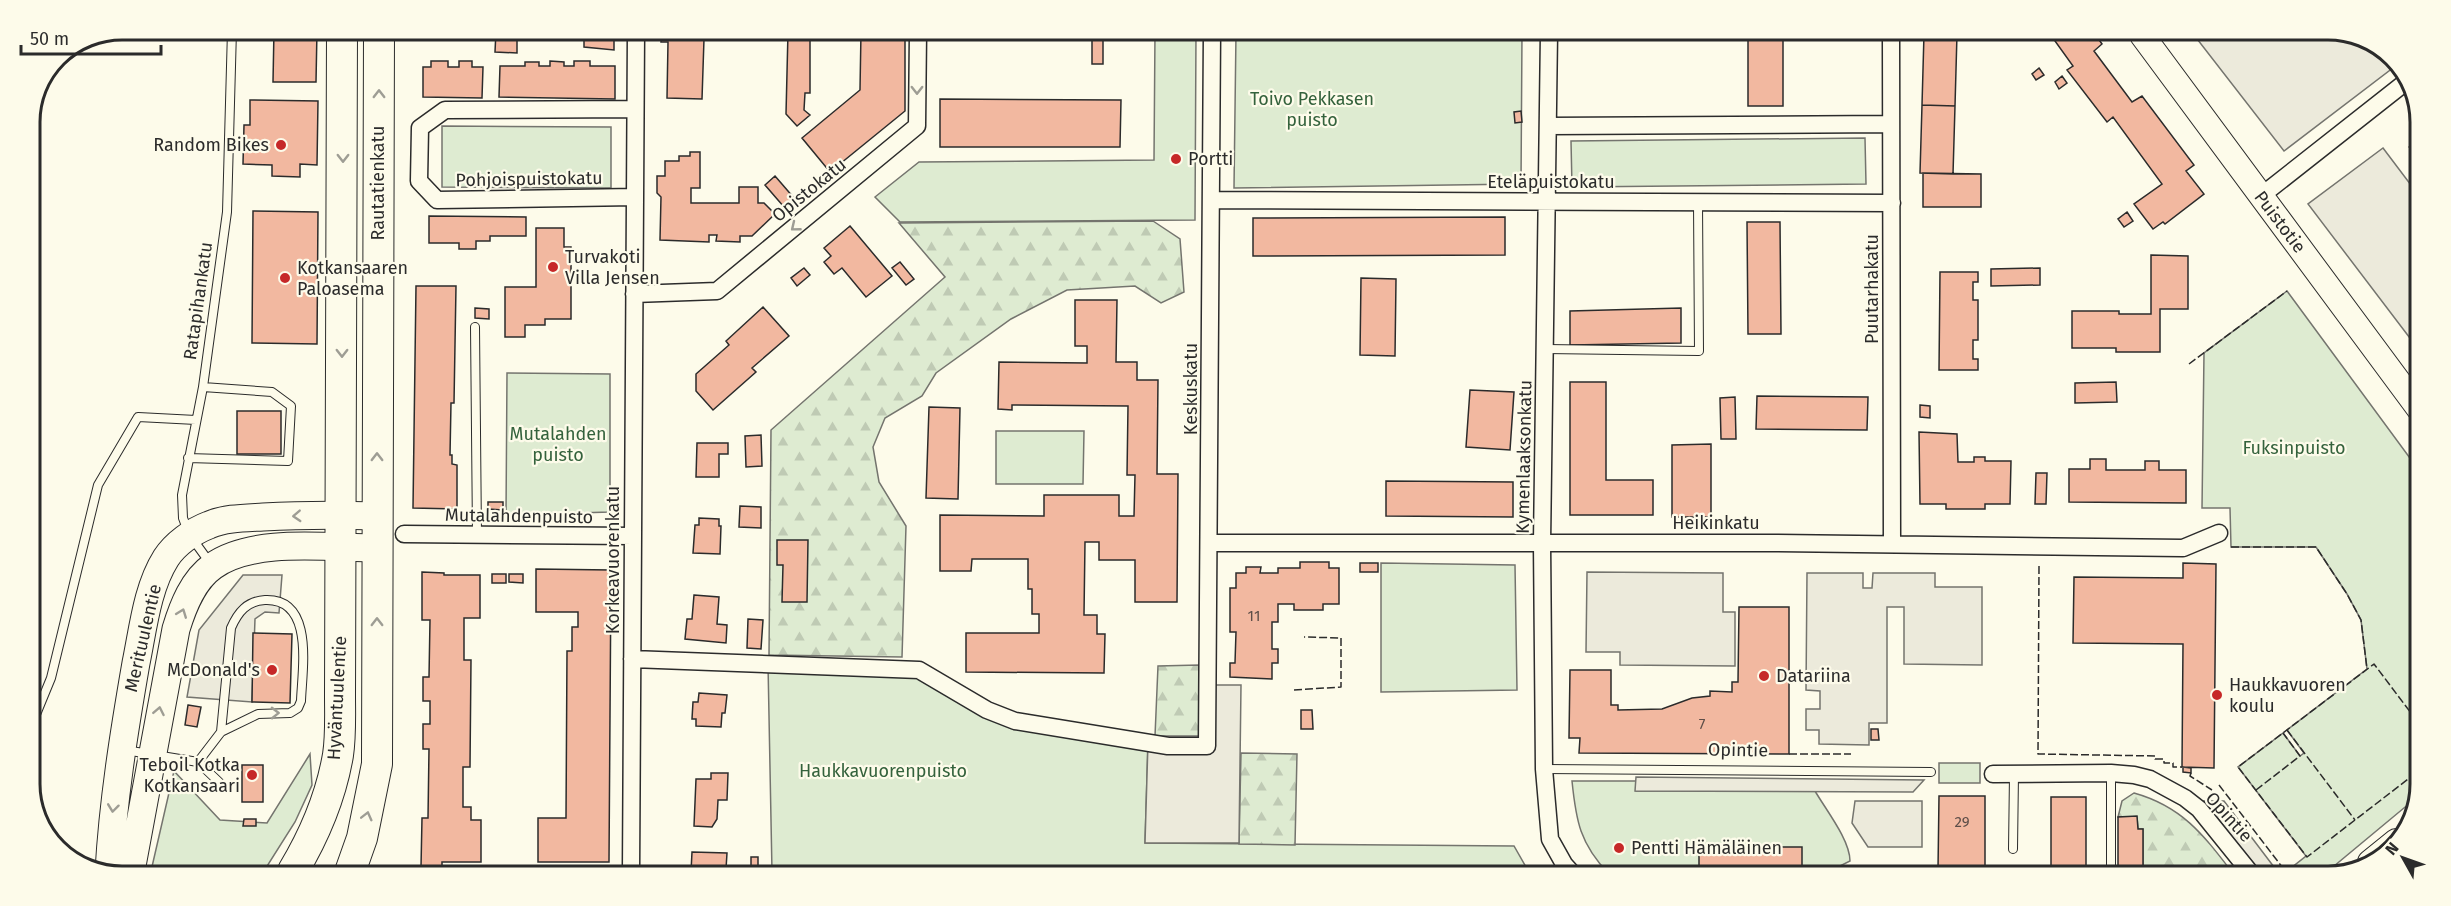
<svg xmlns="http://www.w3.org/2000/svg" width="2451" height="906" font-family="'Fira Sans',sans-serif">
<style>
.green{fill:#deebd1;stroke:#74746e;stroke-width:1.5}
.forest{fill:url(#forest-firs);stroke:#74746e;stroke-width:1.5}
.parking{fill:#eceadb;stroke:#74746e;stroke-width:1.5}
.building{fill:#f2b8a0;stroke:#2b2b2b;stroke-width:1.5}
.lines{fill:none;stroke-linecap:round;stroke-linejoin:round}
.lane-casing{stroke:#2b2b2b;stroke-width:10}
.street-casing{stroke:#2b2b2b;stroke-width:19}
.secondary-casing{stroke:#2b2b2b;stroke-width:26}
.primary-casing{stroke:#2b2b2b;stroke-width:29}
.highway-casing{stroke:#2b2b2b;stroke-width:32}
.lane{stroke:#fdfbea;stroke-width:8}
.street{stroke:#fdfbea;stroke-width:16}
.secondary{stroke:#fdfbea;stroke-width:24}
.primary{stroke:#fdfbea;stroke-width:27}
.highway{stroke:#fdfbea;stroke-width:30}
.fence{stroke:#2b2b2b;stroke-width:1.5;stroke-dasharray:8 3;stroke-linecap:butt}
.oneway{stroke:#9e9d94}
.poi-dot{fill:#c62828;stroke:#fdfbea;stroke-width:2}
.labels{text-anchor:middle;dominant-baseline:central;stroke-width:4.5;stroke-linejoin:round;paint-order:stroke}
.number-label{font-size:15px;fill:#5d4e48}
.park-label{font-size:18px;fill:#34623c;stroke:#fdfbea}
.poi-label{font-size:18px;fill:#2b2b2b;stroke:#fdfbea;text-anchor:start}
.street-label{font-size:18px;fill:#2b2b2b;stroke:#fdfbea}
.rim{fill:none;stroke:#2b2b2b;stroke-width:3}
</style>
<defs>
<pattern id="forest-firs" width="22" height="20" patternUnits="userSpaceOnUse" patternTransform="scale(1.5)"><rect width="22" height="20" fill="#deebd1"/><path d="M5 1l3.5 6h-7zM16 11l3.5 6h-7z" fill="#bfcab4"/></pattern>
</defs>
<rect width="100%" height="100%" fill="#fdfbea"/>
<path class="green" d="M1155,32H1196L1195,220L900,222L875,197L919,162L1154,160Z
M1236,33H1522L1521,184L1234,188Z
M442,126L611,127V188L442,187Z
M2421,134L2420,158L2409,147Z
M1865,138L1866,184L1572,187L1571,141Z
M2287,291L2418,469L2416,798L2322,876H2290L2286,872L2306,856L2238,767L2283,733L2300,756L2304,753L2287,730L2367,669L2361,620L2347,594L2316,547H2231L2230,508H2202L2204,353Z
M507,373L610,374V512L506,515Z
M996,431H1084L1083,484H996Z
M1381,563L1515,565L1517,690L1381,692Z
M768,664L919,670L1015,721L1148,742L1145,843L1514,846L1530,874L772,872Z
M310,754L312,785L295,822L264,871H151L174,771L220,820L267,823Z
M1939,763H1980V783H1939Z
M1572,781H1636V791H1815C1826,810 1850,840 1850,861L1840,866H1696V875L1609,874C1580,844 1576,821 1572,781Z"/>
<path class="forest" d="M1153,221L1180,239L1184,292L1161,303L1135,286L1067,290L1011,319L936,373L922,396L885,418L873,447L879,482L906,526L902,657L769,655L771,430L945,277L899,223Z
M1199,665L1200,736H1155L1158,666Z
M1241,753L1297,754L1295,845L1239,844Z
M2134,793C2184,807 2205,837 2235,876H2128L2126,867L2143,866V829H2138L2137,817H2118L2122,801Z"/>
<path class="parking" d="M2194,35H2358L2398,64L2284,151Z
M2383,148L2420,197L2419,350L2308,204Z
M1587,572L1723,573V612H1735V666L1620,665V652H1586Z
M1807,573H1863V588H1872L1873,573H1935V587H1982V665L1904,664V607H1887V723H1869V745L1819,744V730H1806V709H1820V691L1806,690Z
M243,575H282L279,613L265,612L255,619L252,702L187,697L199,630Z
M1208,685H1241L1239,843H1145L1148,742L1207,746Z
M1636,777L1924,780L1913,792L1635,791Z
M1855,801H1922V847H1868L1852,823Z
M2204,801H2224L2274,867L2273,876H2263Z"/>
<path class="building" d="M274,30H317L316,82H273Z
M464,31H475V37H464Z
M496,31H517V53L495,52Z
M577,31H614V50L584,47V39H577Z
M661,31H697V38L704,39L702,99L667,98L668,42H661Z
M788,32H810V93H805L804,110L810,115L797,126L786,114Z
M861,32H905V111L830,172L802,138L860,90Z
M1092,32H1103V64H1092Z
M1748,34H1783V106H1748Z
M1924,34H1957L1955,106L1922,105Z
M2050,34H2095L2102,44L2094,51L2132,102L2142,96L2194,165L2186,171L2204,194L2165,224L2163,222L2153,229L2134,204L2162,184L2113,117L2107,122L2067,70L2073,66Z
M431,61H448V67H459V61H472V67H483L482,98L423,97V67H431Z
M550,61L564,62V66H574V61H590V66H615V99L499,97L500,66H525V62H539V66H550Z
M2039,68L2044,75L2036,80L2032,74Z
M2062,76L2067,83L2059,89L2055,82Z
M940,99L1121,100L1120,147H940Z
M250,100L318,101L317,165L300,164V177L272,176V165L243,164L244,125H250Z
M1922,105L1955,106L1953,174L1920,173Z
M1521,111L1522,122L1515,123L1514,112Z
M690,152H700V188H691V203H739V187H758V203H764L775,214L752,236H740V242L716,241L717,235H709V242L660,240L661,197L657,193V176H665V161H679V156H690Z
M1923,173L1981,174V207H1923Z
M775,176L794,198L784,207L765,185Z
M253,211L318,212L317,344L252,343Z
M2127,212L2133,221L2124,227L2118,219Z
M429,216L526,217V236H490V241H476V249H459V243H429Z
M1505,217V255L1253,256V218Z
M1747,222H1780L1781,334H1748Z
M850,226L892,276L866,297L842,268L834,274L824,262L831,256L824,248Z
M536,228H564V247H571V319H545V325H525V337H505V287H536Z
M2151,255L2188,256V309H2160V352H2116V348H2072V311H2119V314H2151Z
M900,262L914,279L906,285L892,268Z
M804,268L810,275L797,286L791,278Z
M2040,268V285L1991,286V269Z
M1940,272H1978V282H1973V300H1978V340H1973V359H1978V370H1939Z
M1361,278L1396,279L1395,356L1360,355Z
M416,286H456L454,403H451L450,455H452V464L457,465V509L413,508Z
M1075,300H1117L1116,362H1137V380H1158L1157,474H1178L1177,602H1135V560H1099V542H1085L1084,615H1097V634H1105L1104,673L966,672V633H1039V614H1032V589H1028V559H972L971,571H940V515L1044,516V495H1119V516H1134L1135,475H1127L1128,406L1012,405V410L998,409L999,362L1087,363V346H1075Z
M763,307L789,336L752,368L756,372L713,410L696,391V374L729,345L726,341Z
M475,308L489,309V319L475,318Z
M1681,308V343L1570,345V311Z
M1570,382H1606V480H1653V515H1570Z
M2116,382L2117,402L2075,403V383Z
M1470,390L1514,392L1510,450L1466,447Z
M1757,396L1868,397L1867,430L1756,429Z
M1735,397L1736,439H1721L1720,398Z
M1920,405L1930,406V418L1920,417Z
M929,407L960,408L958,499L926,498Z
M237,411H281V454H237Z
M1919,432L1957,434L1958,462H1974V457H1985V461H2011L2010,504H1985V509H1946V504H1920Z
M761,435L762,466L746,467L745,436Z
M697,443H728V454H719V477H696Z
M1711,444V517H1672V445Z
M2090,459H2106V470H2145V461H2159V470H2186V503L2069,502V469H2090Z
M2036,473H2047L2046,504H2035Z
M1386,481L1513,482V517L1386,516Z
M488,502H503V510L488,509Z
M740,506L761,507V528L739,527Z
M699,518L719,519V526H721L720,554L693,553L695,525H699Z
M777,540H808L807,602H782L783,565H777Z
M1300,562H1329V568H1339V604H1323V610H1294V604H1278V622H1272V649H1278V663H1272V679L1230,677V663H1235L1236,632H1230V588H1236V573H1246V567H1261L1260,573H1278V568H1300Z
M1360,563H1378V572H1360Z
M2183,563L2216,564L2214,768L2182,767L2183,644L2073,643L2074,577L2183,578Z
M536,569L611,570L609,862H538V818H566L567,651H572V627H578V612H536Z
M422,572L444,573V575H480V618H464V660H471L470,767H463V807H471V820H481V862H442V867H421L422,818H428L429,749H423V724H430V701H423V677H429L430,620H422Z
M492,574H506V583H492Z
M509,574H523V583L509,582Z
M32,594L38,596L34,607L30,605Z
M694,595L719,597L717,624L727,625L726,643L685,639L687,619H692Z
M1739,607H1789V754L1579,753L1580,738H1569L1570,670H1611V705H1618V710L1662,709L1692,698L1710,696V691L1732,692V682H1738Z
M748,619L763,620L761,649L747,648Z
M253,633L292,634L290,703L252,702Z
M699,693L727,695L725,713H722L721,727L696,726V719H692L693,702H698Z
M188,705L201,707L197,727L185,725Z
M1301,710H1312L1313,729H1301Z
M1871,729H1878L1879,740H1871Z
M242,765H263V802H242Z
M2183,767L2191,768V773L2183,772Z
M711,773H728L727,800H718L717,819L712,827L694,826L696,779H711Z
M1939,796H1985V875H2051V797H2086V875H2103H1699V847H1802V874L1855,875V869L1938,870Z
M2137,816L2138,829H2143V867H2118V817Z
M244,819H256V826H243Z
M692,852L727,853L726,869L733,870L732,872H691Z
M751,857H758V866H751Z"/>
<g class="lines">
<defs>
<path id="lane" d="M475,327L477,535
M1545,349L1699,351L1698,202
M188,458L288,461L291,406L272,392L203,387
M210,563L189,534L183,518L182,495L203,387L227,212L232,30
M30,729L51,678L98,485L138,417L196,420
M125,750L198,762L221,732L258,714L290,713L298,708L301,701C302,670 315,598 265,600C247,601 238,612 231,628L221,732
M198,762L219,782
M1544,769L1931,772
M2111,773V876
M2013,849L2014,774"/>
<path id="street" d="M1549,33L1542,543L1544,769L1550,839L1564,864L1573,874
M1891,34L1892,544
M1548,126L1890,124
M2261,196L2407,81
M635,197L437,200L419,181L420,128L445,110L635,109
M1211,200L1892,203
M634,294L717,291L917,126L918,32
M404,534L633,536
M1210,543H1777L2183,548L2219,533
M632,659L919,670L987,710L1015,721L1168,746H1207L1212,32
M1993,774L2111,773L2134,775L2150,779L2185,798L2199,809L2253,876
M631,872L636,31"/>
<path id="secondary" d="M2142,35L2419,409
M2370,862L2396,841"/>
<path id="primary" d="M109,871C113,801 124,732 136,663C143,629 147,588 166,558C175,544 193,531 209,525C225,518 245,518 263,517C301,515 339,515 377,516
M131,871L176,629C183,606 193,580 213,566C254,537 329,548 377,548"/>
<path id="highway" d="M293,871C314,836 331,796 338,755C341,736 340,714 340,695L342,30
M350,872L362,838L377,764L379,31"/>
</defs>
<use href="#lane" class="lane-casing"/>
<use href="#street" class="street-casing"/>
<use href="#secondary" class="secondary-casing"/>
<use href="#primary" class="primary-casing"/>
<use href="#highway" class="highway-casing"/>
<use href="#lane" class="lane"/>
<use href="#street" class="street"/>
<use href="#secondary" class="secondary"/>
<use href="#primary" class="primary"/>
<use href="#highway" class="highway"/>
<path class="fence" d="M2189,364L2287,291
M2231,547H2316L2347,594L2361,620L2367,669
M2039,566L2038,754L2155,756V759H2164V763H2173V767H2182
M1294,690L1341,687V638L1304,637
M2287,730L2355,820
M1789,754H1851
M2191,773L2190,776L2212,790
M2416,773L2307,857L2238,767L2374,664L2417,721
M2219,785L2286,872
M2256,790L2300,756L2283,733"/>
</g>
<defs><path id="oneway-chevron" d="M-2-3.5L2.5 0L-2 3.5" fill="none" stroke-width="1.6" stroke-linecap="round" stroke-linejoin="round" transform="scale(1.5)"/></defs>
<g class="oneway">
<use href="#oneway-chevron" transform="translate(917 90) rotate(90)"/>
<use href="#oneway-chevron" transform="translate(379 94) rotate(-90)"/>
<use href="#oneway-chevron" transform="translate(343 158) rotate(90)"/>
<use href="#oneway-chevron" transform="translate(795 227) rotate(141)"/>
<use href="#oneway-chevron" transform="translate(342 353) rotate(90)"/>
<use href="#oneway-chevron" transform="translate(377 457) rotate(-90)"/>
<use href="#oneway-chevron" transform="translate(297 516) rotate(177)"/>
<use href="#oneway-chevron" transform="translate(182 613) rotate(-69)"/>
<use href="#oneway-chevron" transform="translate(377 622) rotate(-90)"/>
<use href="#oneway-chevron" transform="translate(159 711) rotate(-79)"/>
<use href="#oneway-chevron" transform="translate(275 713) rotate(-1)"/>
<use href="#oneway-chevron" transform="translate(113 808) rotate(97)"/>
<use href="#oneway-chevron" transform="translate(367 816) rotate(-76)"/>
</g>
<g class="poi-dot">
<circle cx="281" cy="145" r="6"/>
<circle cx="1176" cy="159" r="6"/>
<circle cx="553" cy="267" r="6"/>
<circle cx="285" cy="278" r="6"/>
<circle cx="272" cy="670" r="6"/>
<circle cx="1764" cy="676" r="6"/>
<circle cx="2217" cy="695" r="6"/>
<circle cx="252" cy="775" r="6"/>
<circle cx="1619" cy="848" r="6"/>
</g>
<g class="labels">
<g class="number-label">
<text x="1254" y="616">11</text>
<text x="1702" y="724">7</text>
<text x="1962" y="822">29</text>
</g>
<g class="park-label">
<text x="1312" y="99">Toivo Pekkasen<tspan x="1312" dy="21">puisto</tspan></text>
<text x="558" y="434">Mutalahden<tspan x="558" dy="21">puisto</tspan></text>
<text x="2294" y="448">Fuksinpuisto</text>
<text x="883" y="771">Haukkavuorenpuisto</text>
</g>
<g class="poi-label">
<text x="269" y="145" text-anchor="end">Random Bikes</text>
<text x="1188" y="159">Portti</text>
<text x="565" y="257">Turvakoti<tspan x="565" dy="21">Villa Jensen</tspan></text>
<text x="297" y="268">Kotkansaaren<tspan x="297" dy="21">Paloasema</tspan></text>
<text x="260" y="670" text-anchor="end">McDonald's</text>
<text x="1776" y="676">Datariina</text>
<text x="2229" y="685">Haukkavuoren<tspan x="2229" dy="21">koulu</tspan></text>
<text x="240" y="765" text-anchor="end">Teboil Kotka<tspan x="240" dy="21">Kotkansaari</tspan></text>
<text x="1631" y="848">Pentti Hämäläinen</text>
</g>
<g class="street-label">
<text transform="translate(529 179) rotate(-1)">Pohjoispuistokatu</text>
<text x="1551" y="182">Eteläpuistokatu</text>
<text transform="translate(378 183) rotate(-90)">Rautatienkatu</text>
<text transform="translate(809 190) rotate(-39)">Opistokatu</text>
<text transform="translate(2280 222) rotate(53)">Puistotie</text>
<text transform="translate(1872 289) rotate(-90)">Puutarhakatu</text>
<text transform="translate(198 301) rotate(-82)">Ratapihankatu</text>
<text transform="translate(1191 389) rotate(-90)">Keskuskatu</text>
<text transform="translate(1524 457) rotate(-89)">Kymenlaaksonkatu</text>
<text transform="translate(519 516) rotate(1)">Mutalahdenpuisto</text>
<text x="1716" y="523">Heikinkatu</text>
<text transform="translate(613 560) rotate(-90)">Korkeavuorenkatu</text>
<text transform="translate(143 638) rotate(-77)">Merituulentie</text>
<text transform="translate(337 698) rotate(-87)">Hyväntuulentie</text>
<text transform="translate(1738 750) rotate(1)">Opintie</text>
<text transform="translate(2229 817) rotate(48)">Opintie</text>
</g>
</g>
<path d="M0 0H2451V906H0ZM122 40H2328A82 82 0 0 1 2410 122V784A82 82 0 0 1 2328 866H122A82 82 0 0 1 40 784V122A82 82 0 0 1 122 40Z" fill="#fdfbea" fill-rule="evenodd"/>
<path class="rim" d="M122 40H2328A82 82 0 0 1 2410 122V784A82 82 0 0 1 2328 866H122A82 82 0 0 1 40 784V122A82 82 0 0 1 122 40Z"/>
<g transform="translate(2403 858) rotate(310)" stroke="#fdfbea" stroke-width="4.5" paint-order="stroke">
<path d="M0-4.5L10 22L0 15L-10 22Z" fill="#2b2b2b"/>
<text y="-9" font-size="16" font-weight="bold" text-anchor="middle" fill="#2b2b2b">N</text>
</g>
<path d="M21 45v9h140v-9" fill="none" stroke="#2b2b2b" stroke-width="3"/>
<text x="30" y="45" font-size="18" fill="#2b2b2b" stroke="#fdfbea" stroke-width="4.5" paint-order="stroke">50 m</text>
</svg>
